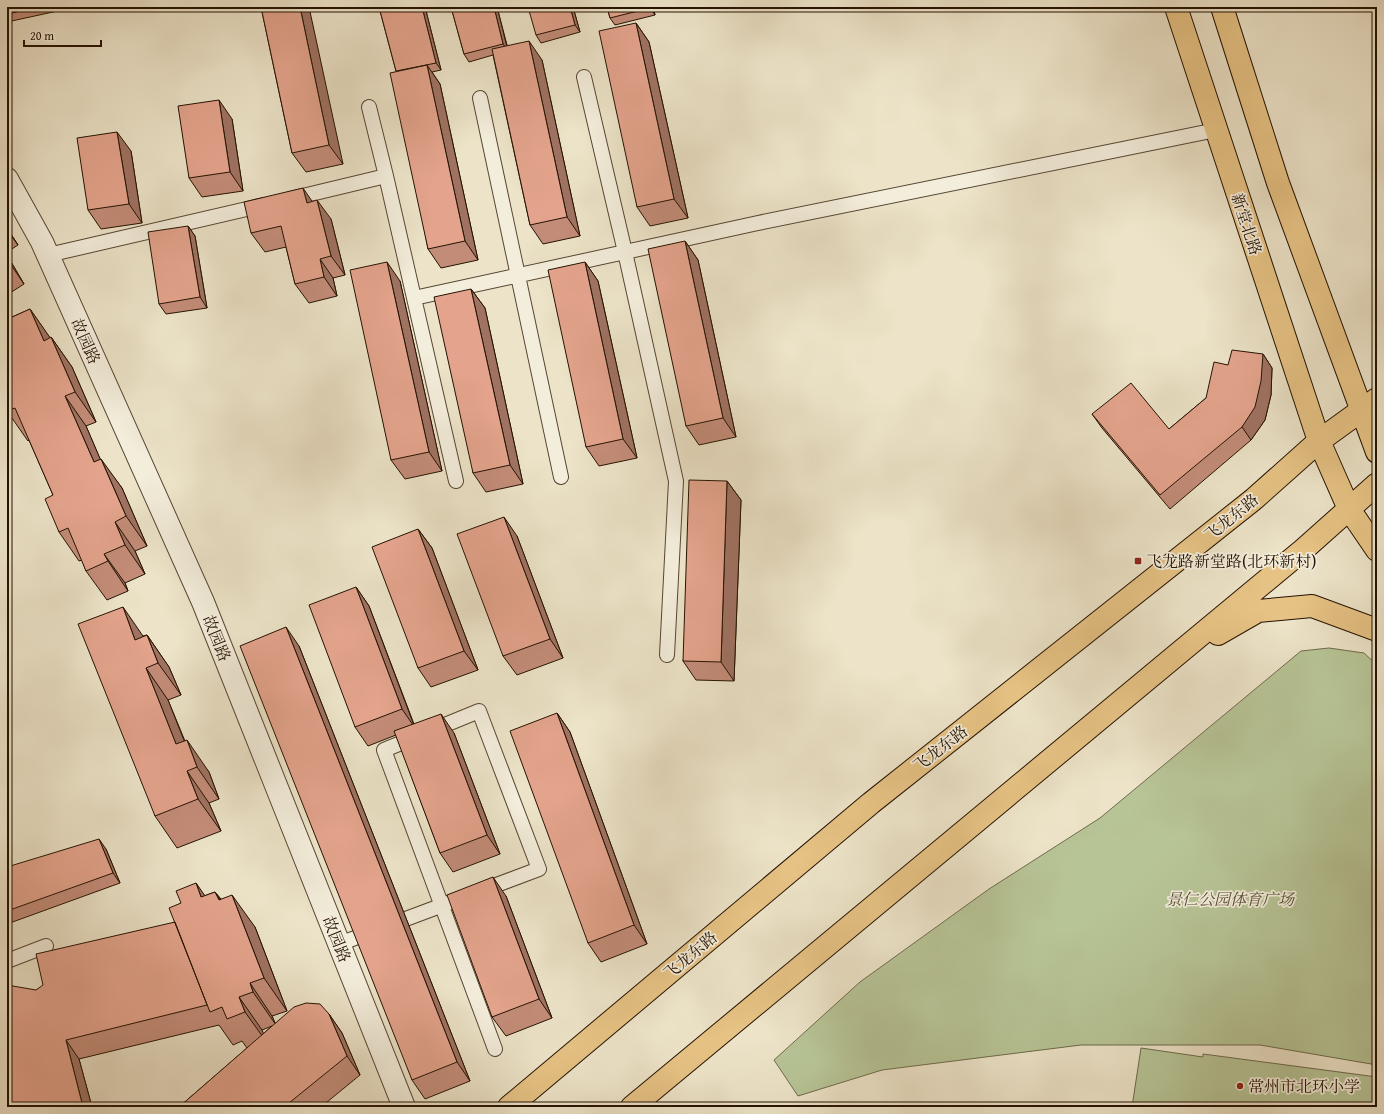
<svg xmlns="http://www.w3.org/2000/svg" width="1384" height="1114" font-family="'Gentium Book Plus','Noto Serif SC',serif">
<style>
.green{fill:#b7c496;stroke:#6e6b4c}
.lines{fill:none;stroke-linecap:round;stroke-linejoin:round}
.lane-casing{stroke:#574634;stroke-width:16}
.street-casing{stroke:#574634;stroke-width:24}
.primary-casing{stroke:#251202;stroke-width:24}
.lane{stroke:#f3eddb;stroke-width:14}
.street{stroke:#f3eddb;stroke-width:22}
.primary{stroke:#e6c284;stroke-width:22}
.wall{fill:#c38c78;stroke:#251202;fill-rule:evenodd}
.shaded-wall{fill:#9f7262;stroke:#251202}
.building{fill:#e3a38c;stroke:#251202}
.poi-dot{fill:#8f2418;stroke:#f3eddb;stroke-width:1.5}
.labels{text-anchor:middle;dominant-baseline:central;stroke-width:3.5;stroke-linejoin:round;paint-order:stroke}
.street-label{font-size:16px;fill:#251202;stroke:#f3eddb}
.poi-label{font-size:16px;fill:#251202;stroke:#f3eddb;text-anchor:start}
.park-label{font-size:16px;font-style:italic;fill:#585036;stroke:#f3eddb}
</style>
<rect width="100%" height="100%" fill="#ece3c8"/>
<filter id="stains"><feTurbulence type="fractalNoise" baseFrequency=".005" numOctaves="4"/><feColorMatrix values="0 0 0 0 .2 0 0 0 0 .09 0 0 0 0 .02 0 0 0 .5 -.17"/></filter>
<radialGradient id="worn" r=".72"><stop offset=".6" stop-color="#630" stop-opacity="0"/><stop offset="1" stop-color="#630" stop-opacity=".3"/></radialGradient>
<path class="green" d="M1329,648L1364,653L1377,665V1065L1260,1045H1081L882,1070L798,1096L774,1060L860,982L989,889L1100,818L1301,651Z
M1141,1048L1203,1057V1054L1377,1077V1107H1132Z"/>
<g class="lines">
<defs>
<path id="lane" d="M584,77L625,252L676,481L667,655
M480,98L561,477
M369,107L386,176L456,481
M290,199L386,176
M48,255L264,205
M414,298L758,223L1216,130
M339,944L539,869L479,711L384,750L495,1049
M7,961L46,946"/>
<path id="street" d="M7,179L42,242L203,602L404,1107"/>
<path id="primary" d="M1176,7L1319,441L1349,509L1377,550
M1222,7L1278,183L1377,452
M1218,634L1258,611L1312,606L1377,630
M509,1107L871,803L1254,499L1319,441L1377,399
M632,1107L1303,550L1377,484"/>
</defs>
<use href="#lane" class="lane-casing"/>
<use href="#street" class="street-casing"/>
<use href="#primary" class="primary-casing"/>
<use href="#lane" class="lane"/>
<use href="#street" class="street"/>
<use href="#primary" class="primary"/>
</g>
<path class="wall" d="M7,7H76L7,22Z
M261,7L343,164L306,172L292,153Z
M379,7H425L441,70L432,72L440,84L478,260L441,268L428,249L396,71Z
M451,7H497L507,45L542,60L580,236L543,244L530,225L493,55L469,62L464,54Z
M573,7L580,32L541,43L536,35Z
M607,7H653L655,15L615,25L610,18Z
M636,23L649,42L688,218L650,226L637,207Z
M232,119L243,191L202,197L189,178Z
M131,151L142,223L101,229L88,210Z
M313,201L331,219L345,275L333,278L337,296L309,303L295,284L286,247L265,252L251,233Z
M188,226L195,236L207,308L166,314L159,304Z
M7,228L18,245L7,252Z
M685,241L698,260L736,437L699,445L686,426Z
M7,255L24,284L7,295Z
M585,262L598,281L637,458L599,466L586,447Z
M400,281L442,471L405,479L391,460Z
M471,289L485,308L523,484L486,492L473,473Z
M30,309L50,338L51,337L72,367L96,422L86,426L100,459L122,488L147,546L135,551L145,574L125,583L128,591L107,600L86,571L82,560L79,561L59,532L53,495L29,440L28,441L7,411V310L12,317Z
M1263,354L1272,368L1271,395L1265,420L1251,440L1170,509L1102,428L1092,414L1169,429L1206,398Z
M727,481L741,500L734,681L696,680L683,661Z
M418,529L432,548L478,670L431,687L418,668Z
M517,536L563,658L517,675L503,656Z
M356,587L369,606L414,724L454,733L500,854L453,872L440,853L396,735L368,746L355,727Z
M147,635L169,667L181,695L168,700L185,741L209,772L219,799L209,803L221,831L177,848L155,816L143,636Z
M299,646L470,1081L425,1099L412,1080Z
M557,713L570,732L647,944L601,962L588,943Z
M106,849L120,883L7,924V860L9,867Z
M196,883L204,896L215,892L221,899L255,927L287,1011L272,1016L275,1023L329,1014L342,1033L360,1075L321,1107H179L247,1048L242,1041L233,1045L219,1025L79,1059L92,1107L36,990L175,922L181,903ZM272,1026L263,1034L262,1030Z
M506,896L552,1018L506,1036L492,1017Z"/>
<path class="shaded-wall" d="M300,7H309L343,164L329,145Z
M422,7H425L441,70L436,63Z
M494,7H497L508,51L503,44Z
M570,7H573L580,32L575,25Z
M650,7H653L655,15L650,8Z
M636,23L649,42L688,218L674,199Z
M529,41L542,60L580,236L567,217Z
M427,65L440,84L478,260L465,241Z
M219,100L232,119L243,191L230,172Z
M117,132L131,151L142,223L129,204Z
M303,188L316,207L307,203Z
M317,200L331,219L345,275L331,256Z
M188,226L195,236L207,308L200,297Z
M7,228L18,245L7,230Z
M685,241L698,260L736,437L723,418Z
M7,255L24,284L7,259Z
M320,259L333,278L337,296L324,277Z
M387,262L400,281L442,471L429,452Z
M585,262L598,281L637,458L623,439Z
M471,289L485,308L523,484L510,465Z
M30,309L51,339L44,341Z
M7,310L28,340L10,318Z
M51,337L72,367L96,422L75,392Z
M1263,354L1272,368L1271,395L1265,420L1251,440L1242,427Z
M65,396L86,426L114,491L94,462Z
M101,459L122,488L147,546L126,516Z
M727,481L741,500L734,681L721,662Z
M504,517L517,536L563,658L550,639Z
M115,522L135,551L145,574L125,545Z
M418,529L432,548L478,670L464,651Z
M104,554L125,583L128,591L108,561Z
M356,587L369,606L415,728L402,709Z
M123,607L145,639L135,640Z
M286,627L299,646L470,1081L457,1062Z
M147,635L169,667L181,695L158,663Z
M146,668L168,700L195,768L176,744Z
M557,713L570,732L647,944L634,925Z
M441,714L454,733L500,854L487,835Z
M187,740L209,772L219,799L197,767Z
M187,771L209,803L221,831L198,799Z
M99,839L106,849L120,883L113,873Z
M7,860L12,878L7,871Z
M493,877L506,896L552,1018L539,999Z
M196,883L219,916L201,897Z
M215,892L238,924L219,900Z
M232,895L255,927L287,1011L264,978Z
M250,983L272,1016L276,1025L253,992Z
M239,997L262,1030L268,1044L245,1012Z
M329,1014L342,1033L360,1075L347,1056Z
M66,1040L79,1059L92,1107H83Z"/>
<path class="building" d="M7,7H14L17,12L7,14Z
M261,7H300L329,145L292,153Z
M379,7H422L436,63L396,71Z
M451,7H494L503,44L464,54Z
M528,7H570L575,25L536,35Z
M607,7H650V8L610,18Z
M636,23L674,199L637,207L599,31Z
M529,41L567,217L530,225L492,49Z
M427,65L465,241L428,249L390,73Z
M219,100L230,172L189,178L178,106Z
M117,132L129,204L88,210L77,138Z
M303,188L307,203L317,200L331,256L320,259L324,277L295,284L281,226L251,233L244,202Z
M188,226L200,297L159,304L148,232Z
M685,241L723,418L686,426L648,249Z
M387,262L429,452L391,460L350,270Z
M585,262L623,439L586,447L548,270Z
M471,289L510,465L473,473L434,297Z
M30,309L44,341L51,337L75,392L65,396L94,462L101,459L126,516L115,522L125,545L104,554L108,561L86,571L68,528L59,532L45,499L53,495L15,408L7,411V311L10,318Z
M1232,350L1263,354L1261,381L1255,407L1242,427L1160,495L1092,414L1131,383L1169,429L1206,398L1214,362L1228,365Z
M689,480L727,481L721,662L683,661Z
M504,517L550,639L503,656L457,534Z
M418,529L464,651L418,668L372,547Z
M356,587L402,709L355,727L309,605Z
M123,607L135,640L147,635L158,663L146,668L176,744L187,740L197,767L187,771L198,799L155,816L78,624Z
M286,627L457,1062L412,1080L240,646Z
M557,713L634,925L588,943L510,731Z
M441,714L487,835L440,853L394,731Z
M99,839L113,873L7,911V867Z
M493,877L539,999L492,1017L447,895Z
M196,883L201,897L215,892L219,900L232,895L264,978L250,983L253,992L239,997L245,1012L227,1019L222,1007L210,1012L169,908L181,903L176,891Z
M175,922L207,1005L66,1040L83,1107H7V985L36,990L43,985L36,954Z
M306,1003L320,1004L329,1014L347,1056L284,1107H179L294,1007Z"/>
<g class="poi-dot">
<rect x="1134" y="557" width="8" height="8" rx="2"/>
<circle cx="1240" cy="1086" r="4"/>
</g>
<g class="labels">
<g class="street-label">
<text transform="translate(1247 224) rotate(72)">新堂北路</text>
<text transform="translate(86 341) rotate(66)">故园路</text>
<text transform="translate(1231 517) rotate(-39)">飞龙东路</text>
<text transform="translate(217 638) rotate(68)">故园路</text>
<text transform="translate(940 748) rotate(-38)">飞龙东路</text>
<text transform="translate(337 939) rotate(68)">故园路</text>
<text transform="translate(690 955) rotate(-40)">飞龙东路</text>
</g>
<g class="poi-label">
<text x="1146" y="561">飞龙路新堂路(北环新村)</text>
<text x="1248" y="1086">常州市北环小学</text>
</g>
<g class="park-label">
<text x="1230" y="899">景仁公园体育广场</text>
</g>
</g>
<rect width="1384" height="1114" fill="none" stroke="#ece3c8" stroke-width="24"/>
<rect x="8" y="8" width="1368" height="1098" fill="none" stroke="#251202" stroke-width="2"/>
<rect x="12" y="12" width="1360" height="1090" fill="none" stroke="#251202"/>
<path d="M24 40v6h77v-6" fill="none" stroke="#251202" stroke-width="2"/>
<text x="30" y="40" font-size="12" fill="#251202" stroke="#f3eddb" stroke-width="3" paint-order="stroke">20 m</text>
<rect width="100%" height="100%" filter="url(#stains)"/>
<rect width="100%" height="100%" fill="url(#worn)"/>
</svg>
